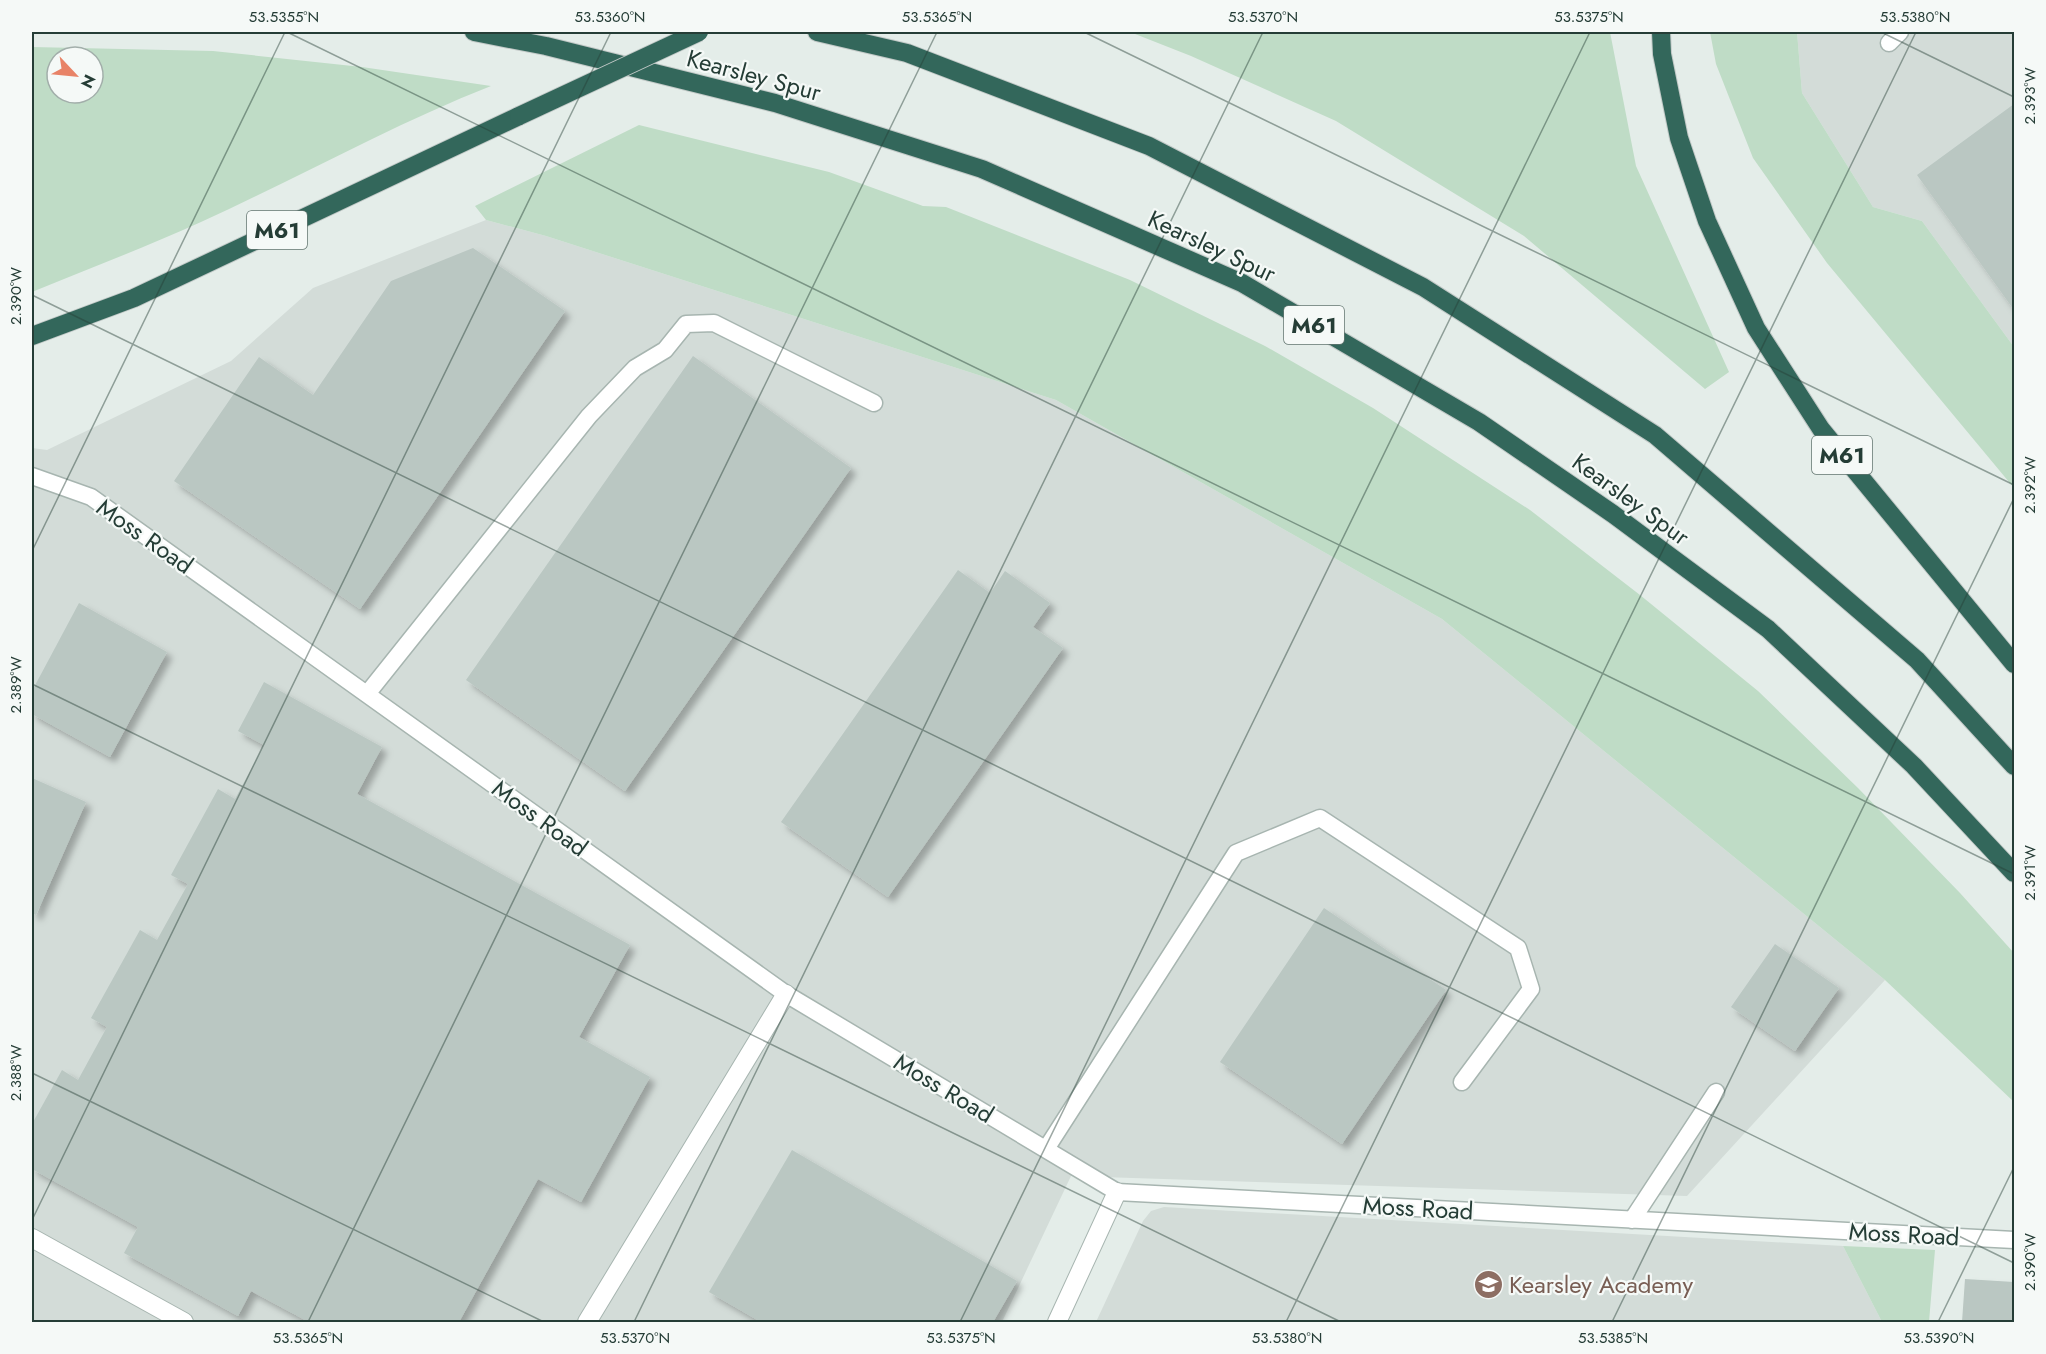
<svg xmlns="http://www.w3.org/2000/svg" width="2046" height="1354" font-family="Jost,sans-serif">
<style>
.built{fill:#d3dcd8}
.green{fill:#bfdcc6;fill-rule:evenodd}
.building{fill:#bac7c2;filter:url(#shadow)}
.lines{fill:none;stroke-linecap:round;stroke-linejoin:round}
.service-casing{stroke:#a7b5b0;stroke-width:19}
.minor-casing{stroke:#a7b5b0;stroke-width:20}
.motorway-casing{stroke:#c2c9c7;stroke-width:20}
.service{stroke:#fff;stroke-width:16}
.minor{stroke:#fff;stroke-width:18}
.motorway{stroke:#33675b;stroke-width:18}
.motorway-bridge-casing{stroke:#c2c9c7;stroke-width:20;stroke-linecap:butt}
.motorway-bridge{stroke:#33675b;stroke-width:18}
.ticks{fill:none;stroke:#253d36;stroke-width:1.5;stroke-opacity:0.45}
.labels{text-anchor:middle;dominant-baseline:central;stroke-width:4.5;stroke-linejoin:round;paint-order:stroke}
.shield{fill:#f5f9f7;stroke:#637570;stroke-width:1.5}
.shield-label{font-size:22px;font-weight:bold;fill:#253d36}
.street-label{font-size:24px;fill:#253d36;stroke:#f5f9f7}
.education-label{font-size:24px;fill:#785e54;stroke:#f5f9f7;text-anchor:start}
.neatline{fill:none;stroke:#253d36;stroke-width:2}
.ticks-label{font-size:15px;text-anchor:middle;fill:#253d36}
</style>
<defs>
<filter id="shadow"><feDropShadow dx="5.5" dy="5.5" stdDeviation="3" flood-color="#0004"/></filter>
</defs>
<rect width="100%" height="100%" fill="#e4ede9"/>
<path class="built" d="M1797,32H2014V347L1922,221L1873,207L1802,93Z
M486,220L546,236L1056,400L1442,619L1885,980L1687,1196L1071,1176L1002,1322H32V448L47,450L231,361L313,288Z
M1164,1207L1843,1246L1882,1322H1096L1143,1221L1151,1211Z"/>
<path class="green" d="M1130,32H1610L1636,166L1729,372L1705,389L1524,236L1336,121L1191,56Z
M1710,32H1797L1802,93L1873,207L1922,221L2014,347V488L1827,263L1753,158L1716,64Z
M32,47L213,51L362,67L491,86C392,125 298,178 201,222C146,247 88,269 32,292ZM57,57H93V93H57Z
M639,125L829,172L923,206L946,207L1130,280L1265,346L1373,408L1530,510L1640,595L1758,691L1858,788L1960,893L2014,953V1102L1885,980L1442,619L1056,400L546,236L486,220L475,206Z
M1843,1246L1935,1250L1929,1322H1882Z"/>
<path class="building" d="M2014,104V310L1917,175Z
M473,248L565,311L360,609L174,481L259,357L313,395L391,281Z
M693,356L851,468L625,791L466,680Z
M958,570L990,593L1005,571L1050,603L1033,627L1063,648L888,897L781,822Z
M79,603L167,652L110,757L32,714V691Z
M264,682L382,747L357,794L630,945L579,1037L650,1077L581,1202L538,1179L459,1322H309L251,1291L238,1316L124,1253L138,1227L32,1169V1124L62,1070L78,1080L107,1027L91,1018L140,930L157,940L188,884L171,875L218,789L235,799L264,745L238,731Z
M32,778L86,802L36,915L32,913Z
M1324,908L1446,990L1342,1144L1220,1062Z
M1775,944L1839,988L1795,1051L1731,1007Z
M792,1150L1017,1281L993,1322H761L709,1292Z
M1965,1279L2014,1282V1322H1962Z"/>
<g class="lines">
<defs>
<path id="service" d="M1889,43L1900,32
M32,476L91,497L786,994L1117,1192L2014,1240
M367,694L589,416L635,368L665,350L686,324L714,323L874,403
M1046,1149L1236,853L1320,818L1518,948L1531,989L1462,1082
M1632,1220L1716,1092"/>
<path id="minor" d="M32,1238L184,1322
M587,1322L786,994
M1057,1322L1117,1192"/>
<path id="motorway" d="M474,32L546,46L775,103L982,169L1242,283L1479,422L1613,514L1768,629L1914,766L2014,873
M817,32L907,53L1149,146L1423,287L1655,435L1917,660L2014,766
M1661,32L1662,54L1679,138L1707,221L1756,328L1821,429L2014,664
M32,336L134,298L519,116"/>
</defs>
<use href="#service" class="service-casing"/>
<use href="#minor" class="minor-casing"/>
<use href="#motorway" class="motorway-casing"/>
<use href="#service" class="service"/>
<use href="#minor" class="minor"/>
<use href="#motorway" class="motorway"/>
<defs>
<path id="motorway-bridge" d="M519,116L699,32"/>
</defs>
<use href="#motorway-bridge" class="motorway-bridge-casing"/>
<use href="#motorway-bridge" class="motorway-bridge"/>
</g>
<path class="ticks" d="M287,32L2014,874M1084,32L2014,485M1881,32L2014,97M32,295L2014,1263M32,551L285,32M32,684L1341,1322M32,1073L544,1322M32,1220L611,32M308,1322L937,32M634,1322L1263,32M960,1322L1590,32M1286,1322L1916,32M1612,1322L2014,498M1938,1322L2014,1167"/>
<defs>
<symbol id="school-disc" viewBox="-11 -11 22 22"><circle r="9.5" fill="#8d6e63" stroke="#f5f9f7"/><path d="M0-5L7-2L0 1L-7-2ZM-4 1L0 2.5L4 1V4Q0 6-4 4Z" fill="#fff"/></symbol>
</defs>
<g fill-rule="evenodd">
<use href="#school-disc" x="1472" y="1268" width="33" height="33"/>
</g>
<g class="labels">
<g class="shield">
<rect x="247" y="211" width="60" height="38" rx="4.5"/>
<rect x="1284" y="306" width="60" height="38" rx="4.5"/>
<rect x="1812" y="436" width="60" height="38" rx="4.5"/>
</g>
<g class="shield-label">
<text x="277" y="230">M61</text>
<text x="1314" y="325">M61</text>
<text x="1842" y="455">M61</text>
</g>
<g class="street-label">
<text transform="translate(754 75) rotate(15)">Kearsley Spur</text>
<text transform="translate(1212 246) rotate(25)">Kearsley Spur</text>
<text transform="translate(1631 499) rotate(36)">Kearsley Spur</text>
<text transform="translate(145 536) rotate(35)">Moss Road</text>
<text transform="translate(540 818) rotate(36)">Moss Road</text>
<text transform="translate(944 1088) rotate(31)">Moss Road</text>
<text transform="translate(1418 1208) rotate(3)">Moss Road</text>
<text transform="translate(1904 1234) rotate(3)">Moss Road</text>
</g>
<g class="education-label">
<text x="1509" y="1284">Kearsley Academy</text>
</g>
</g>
<rect width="2046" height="1354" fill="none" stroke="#f5f9f7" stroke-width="66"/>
<g transform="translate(75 75) rotate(116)"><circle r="28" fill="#f5f9f7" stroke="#a2aeaa" stroke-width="1.5"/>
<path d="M0-4.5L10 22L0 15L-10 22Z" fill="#e88367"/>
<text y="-9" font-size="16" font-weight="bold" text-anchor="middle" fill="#253d36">N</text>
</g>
<rect x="33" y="33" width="1980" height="1288" class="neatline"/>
<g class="ticks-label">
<text x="284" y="22">53.5355°N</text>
<text x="610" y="22">53.5360°N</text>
<text x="937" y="22">53.5365°N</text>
<text x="1263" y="22">53.5370°N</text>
<text x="1589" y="22">53.5375°N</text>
<text x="1915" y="22">53.5380°N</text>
<text transform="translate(2030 96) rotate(-90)" y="5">2.393°W</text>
<text transform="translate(16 296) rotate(-90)" y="5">2.390°W</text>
<text transform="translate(2030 485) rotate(-90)" y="5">2.392°W</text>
<text transform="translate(16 685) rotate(-90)" y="5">2.389°W</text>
<text transform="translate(2030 873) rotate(-90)" y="5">2.391°W</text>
<text transform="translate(16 1073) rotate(-90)" y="5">2.388°W</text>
<text transform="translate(2030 1262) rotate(-90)" y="5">2.390°W</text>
<text x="308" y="1343">53.5365°N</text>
<text x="635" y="1343">53.5370°N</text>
<text x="961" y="1343">53.5375°N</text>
<text x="1287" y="1343">53.5380°N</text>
<text x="1613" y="1343">53.5385°N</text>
<text x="1939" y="1343">53.5390°N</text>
</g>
</svg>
